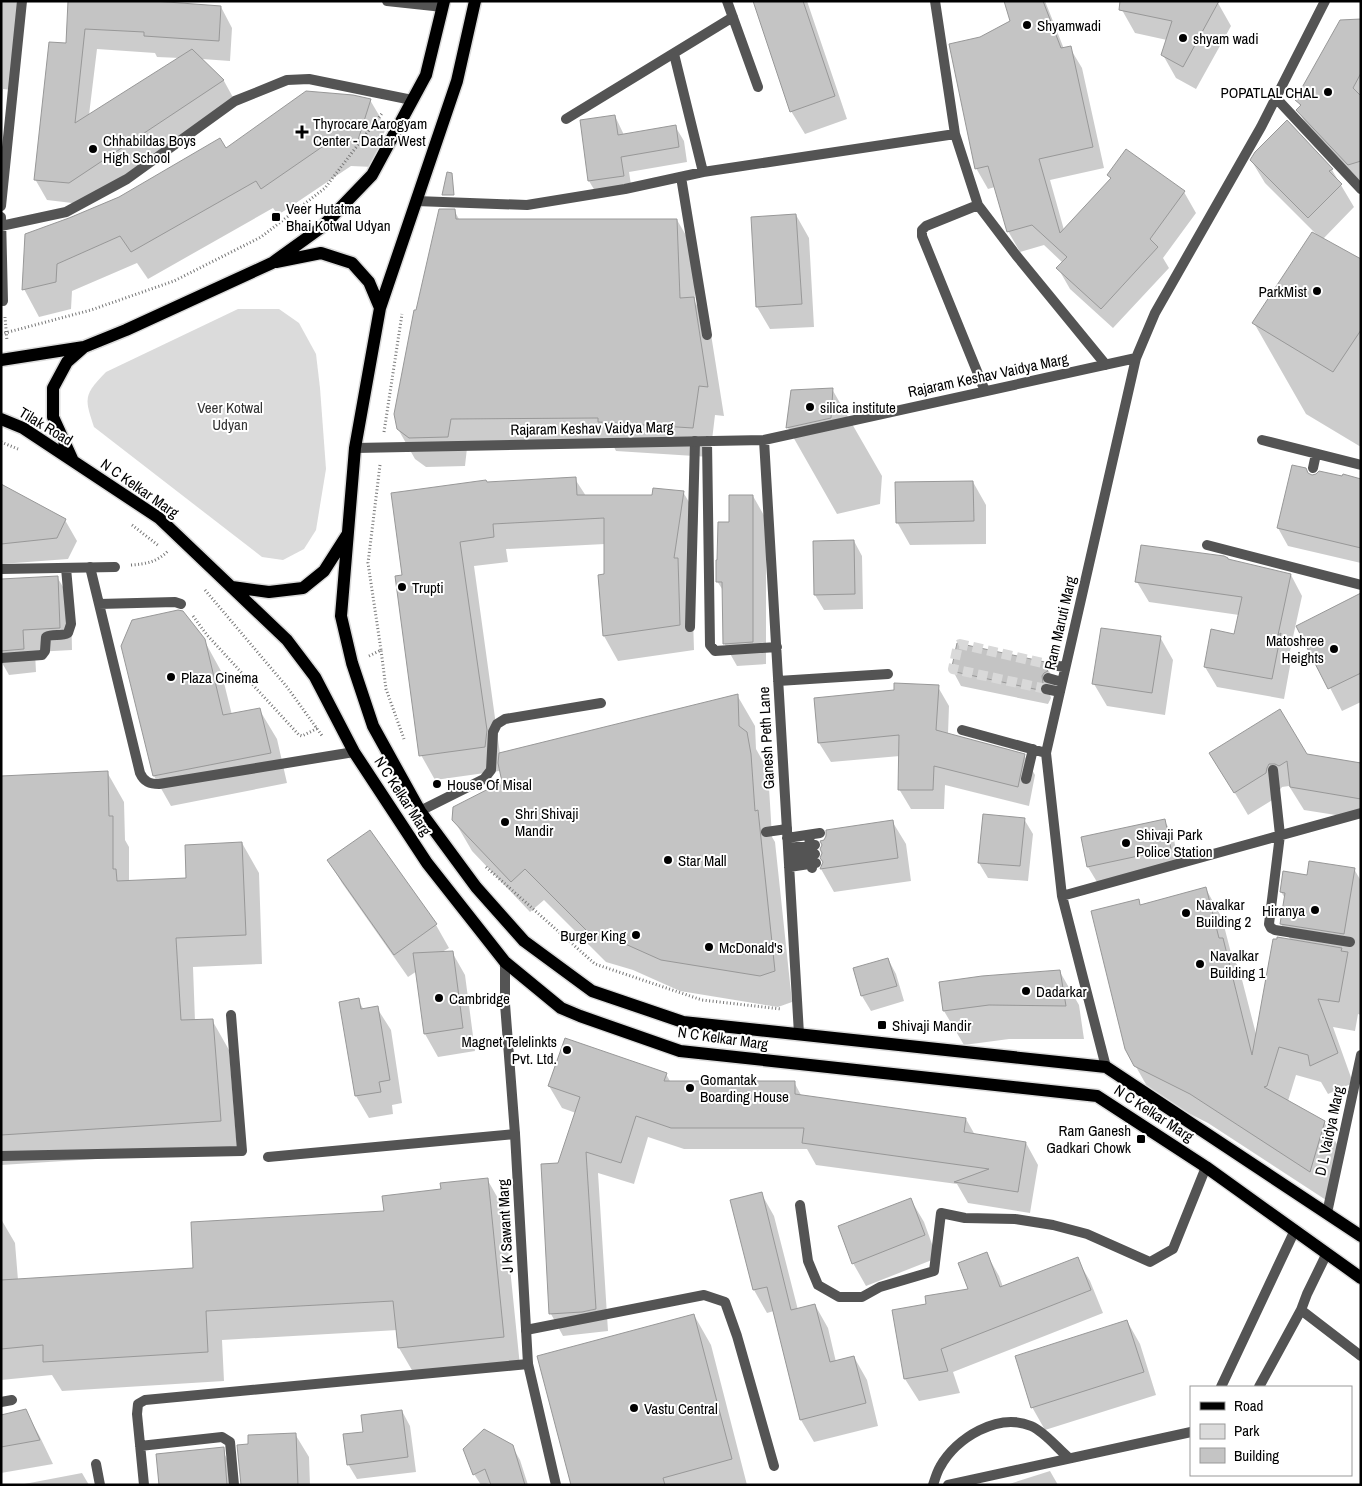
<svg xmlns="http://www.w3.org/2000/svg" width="1362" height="1486" font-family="'Archivo Narrow',sans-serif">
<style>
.green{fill:#dbdbdb}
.shadow{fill:#0003;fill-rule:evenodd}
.building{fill:#c4c4c4;stroke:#989898}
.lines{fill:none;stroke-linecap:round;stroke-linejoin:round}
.minor-tunnel{stroke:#d9d9d9;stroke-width:10;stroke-dasharray:10 5;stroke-linecap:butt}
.primary-casing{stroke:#dbdbdb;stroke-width:15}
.path{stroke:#767676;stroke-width:3;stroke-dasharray:1 2.5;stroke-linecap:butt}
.service{stroke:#545454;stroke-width:10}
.minor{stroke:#545454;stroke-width:10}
.tertiary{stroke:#545454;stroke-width:10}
.primary{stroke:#000;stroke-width:12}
.poi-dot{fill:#000;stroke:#fff;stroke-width:2}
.labels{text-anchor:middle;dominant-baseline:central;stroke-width:4;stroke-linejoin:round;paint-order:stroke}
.poi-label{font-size:15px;fill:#000;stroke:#fff;text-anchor:start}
.street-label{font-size:15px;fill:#000;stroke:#fff}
.park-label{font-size:15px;fill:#323232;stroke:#fff}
</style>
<rect width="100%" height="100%" fill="#fff"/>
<path class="green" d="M238,309H279L299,323L316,354L320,388L326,469L316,530L304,549L283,560L262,557L94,427C84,397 84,395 106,372Z"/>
<path class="shadow" d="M1,1H20L12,90L3,89L1,120Z
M69,1H146L221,7L232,28L230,61L202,59L224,81L235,101L81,204L47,200L35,179L67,45ZM97,49L155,53L157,57L180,58L89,115Z
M754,1H807L847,119L805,134L791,111Z
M1005,1H1045L1064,49L1070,48L1082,68L1104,168L1050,180L1064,230L1111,179L1108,175L1184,192L1196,213L1163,258L1169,268L1113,328L1070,289L1058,268L1063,263L1044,245L1020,252L1008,231L995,187L988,189L976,168L980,39L1011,22Z
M1218,3L1231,26L1196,89L1176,78L1163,55L1167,40L1135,33L1122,10Z
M1361,20V188L1315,139L1298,110L1301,107L1297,100Z
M370,100L386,127L373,167L351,166L278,215L273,208L148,279L137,263L72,291L71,309L39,317L24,289L69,219L226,150Z
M615,116L624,135L675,126L684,141L687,162L629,172L632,191L598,196L589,181Z
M1287,121L1332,170L1354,207L1322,240L1361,260V447L1306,414L1254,323L1318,236L1265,183L1251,160Z
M454,210L460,221L677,220L694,249L695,302L710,328L724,416L715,415L710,457L616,451L614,447L467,448L465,466L426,467L415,459L398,429Z
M796,215L809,238L814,327L770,329L757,307Z
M832,389L882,476L880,504L837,514L788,428L792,391Z
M1308,474L1312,476L1361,480V563L1288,546L1278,528Z
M575,479L586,496H653L683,492L698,517L692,584L694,650L618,661L604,636L599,576L605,575V544L506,549L508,562L474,566L500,754L737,695L755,726L756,749L765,765L769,787L772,837L775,842L792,1002L778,1007L680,991L633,970L606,962L544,900L530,912L472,851L454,820L504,782L499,765V771L435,780L421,755L404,576L487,484Z
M973,482L986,505V544L910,545L897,522Z
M1,487L65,520L77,541L68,559L1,564Z
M753,496L766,519V664L737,666L724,643V592L717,581L730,524Z
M854,541L862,556L863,609L824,610L815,595Z
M1228,560L1291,575L1302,596L1290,651L1292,655L1284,699L1217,687L1205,667L1235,635L1239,615L1149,602L1137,582Z
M57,577L71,600L72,650L35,652L36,672L9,675L1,661V580Z
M1361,595V702L1342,711L1298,626Z
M1160,637L1173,660L1165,715L1107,706L1094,684Z
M204,640L221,671L232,715L259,709L277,739L287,783L171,806L154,776L122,646Z
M1044,663L1053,678V681L1056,687L1049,691L1051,698L1048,704L961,686L953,671Z
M938,687L949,706L948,734L1024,755L1035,775L1029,806L945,785L944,809H911L899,789L900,756L831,762L819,743Z
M1211,753L1307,755L1361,764V819L1304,810L1289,786L1282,787L1279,791V796L1248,815Z
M107,772L124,802L125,840L129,847V882L187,879L242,843L259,873L262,964L193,967L195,1021L212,1020L229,1050L237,1150L1,1165V777Z
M1024,819L1033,834L1028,881L988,878L979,863Z
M1164,820L1173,835L1179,864L1097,882L1088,867L1082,838Z
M892,821L906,844L911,881L834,892L821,869L824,862Z
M370,832L436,925L449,948L442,952H452L465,975L475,1051L438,1057L425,1034L417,971L408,977L342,883L329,861Z
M1354,869L1361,881V1015L1358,1014L1355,1031L1333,1027L1353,1083L1328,1094L1321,1082L1296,1075L1288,1101L1324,1122L1341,1151L1326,1200L1208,1123L1152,1095L1135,1065L1138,901L1141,906L1206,889L1222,918L1232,957L1239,968L1257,1038L1291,941L1281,924L1285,898L1281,892L1308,876Z
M888,959L896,974L904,1001L871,1011L862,996L855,969Z
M1060,972L1079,1005L1084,1039H1009L964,1045L944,1011L941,983Z
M358,1000L364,1010L377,1008L391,1030L402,1103L392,1105L393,1114L369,1118L356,1096Z
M666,1074L671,1083L794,1082L802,1097L966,1119L975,1135L1026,1143L1038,1165L1030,1213L968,1203L957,1184L816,1165L807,1149H684L648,1137L634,1184L598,1173L608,1331L563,1336L551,1314L559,1164L576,1113L562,1108L549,1086Z
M487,1179L504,1209L520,1366L416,1377L399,1348L398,1330L222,1340L224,1381L62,1391L52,1375L1,1380V1219L15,1243L18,1280L194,1269L385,1212L442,1191Z
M761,1193L774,1216L798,1310L815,1305L828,1328L836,1362L854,1357L867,1380L878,1426L814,1442L801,1420L774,1311L767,1313L754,1290L731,1201Z
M911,1200L924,1222L937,1258L866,1286L853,1263Z
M986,1253L999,1276L1003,1287L1077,1259L1090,1281L1103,1313L953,1372L960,1393L919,1401L905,1379L969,1290Z
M694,1315L711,1345L747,1485H572Z
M1127,1321L1140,1344L1156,1395L1045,1430L1032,1407Z
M25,1410L39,1435L53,1464L1,1473V1416Z
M402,1411L410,1426L416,1472L357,1479L348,1464L364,1433Z
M295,1434L309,1457L310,1485H252Z
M512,1446L520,1460L528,1485H492L491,1483L481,1485L474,1474Z
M221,1448L234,1471L235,1485H161Z
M1050,1471L1058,1485H1006Z
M82,1473L89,1485H19Z"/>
<path class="building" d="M68,1H154L221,6L219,41L144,36V32L85,29L75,123L192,49L224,80L69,183L34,180L49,42L66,43Z
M753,1H803L835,96L790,112Z
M1004,1H1043L1061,48L1071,46L1093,147L1039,159L1060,233L1111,178L1107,175L1126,149L1185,191L1150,239L1158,247L1101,309L1056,268L1067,257L1032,225L1007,232L988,166L975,169L949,44L980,37L1010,21Z
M1120,1H1219L1183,67L1161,55L1172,21L1119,10Z
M1361,19V73L1353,88L1361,96V161L1348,165L1296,110L1301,105L1295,100L1340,20Z
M306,91L353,95L371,99L358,140L335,138L261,189L256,181L131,252L120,236L57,264L56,282L22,290L25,234L69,218L119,197L220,138L226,148Z
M615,115L618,135L676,125L679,147L621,157L624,176L588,181L580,120Z
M1287,120L1333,169L1329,171L1342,184L1308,218L1250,160L1255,152Z
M447,172L452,173L454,195H442Z
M439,209H455L456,219H677L680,298L694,297L708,387L699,386L693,428L598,422V418L451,419L448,437L409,438L397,429L394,414L414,310H416Z
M796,214L802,304L756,307L751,217Z
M1312,232L1361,259V330L1333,372L1252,323Z
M833,388L831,418L786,428L791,390Z
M1292,465L1306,468L1308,473L1312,475L1316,474L1319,471L1342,476L1343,474L1361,479V548L1277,528Z
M576,477L577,495H652L653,488L684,491L674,558H678L680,625L603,636L598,575L604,574V518L493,524L494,537L460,542L487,730L485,747L419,756L395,576L402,575L391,493L486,480L487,482Z
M973,481L974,521L896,523L895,482Z
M1,484L66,519L57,538L1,544Z
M729,495H753V642L723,644L722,582H716V560H717L718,522H729Z
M854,540L855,594L814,595L813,541Z
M1141,545L1224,556L1228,558V559L1291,574L1278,635L1281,633L1272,679L1204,667L1211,629L1234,634L1242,597L1135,582Z
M58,576L60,628L23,630L24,649L1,651V579Z
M1361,593V673L1328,689L1296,626Z
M178,610L183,611L205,639L223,715L260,708L271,753L153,776L121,646L132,620Z
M1101,628L1161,636L1152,693L1092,684Z
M957,643L1045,662L1044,667L1048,671L1044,673L1042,676L1043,683L1041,685L1039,690L951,671Z
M894,683L939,685L936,730L1025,754L1018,787L934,766L933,790H898L899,735L818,743L814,698L894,690Z
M738,694L739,726L747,732L751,754L755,811L758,810L775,971L760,976L661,960L614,939L587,931L525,869L511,882L452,820L453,807L502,782L498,763L499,753Z
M1280,709L1307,754L1361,763V799L1290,787L1287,761L1279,766L1275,764H1269L1267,768L1266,773L1234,793L1209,753Z
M108,771L109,816H113V869H116L117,881L186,878L185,845L242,842L246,935L176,938L181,1020L213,1019L221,1121L1,1135V776Z
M983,814L1025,818L1020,866L978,863Z
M1165,819L1171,849L1087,867L1081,837Z
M893,820L898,858L820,869L823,862L820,858L822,853L820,849L822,845L820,841L824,840L826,836V830Z
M370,830L437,924L394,955L327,860Z
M1309,861L1355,868L1344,934L1280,924L1285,893L1280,892L1283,871L1307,875Z
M1206,887L1219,938H1223L1252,1055L1273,939H1277V937L1342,948L1341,951L1348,952L1339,1002L1318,999L1338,1053L1310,1066L1308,1055L1279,1047L1267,1086L1264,1087L1325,1121L1310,1172L1190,1094L1134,1066L1125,1049L1091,911L1139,899L1140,905Z
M453,951L463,1028L424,1034L413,953Z
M888,958L897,986L861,996L853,968Z
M1060,970L1066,1006L989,1005L943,1011L939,982L982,976Z
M359,998L361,1009L378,1006L390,1080L379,1082L381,1092L355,1096L339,1002Z
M565,1038L667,1073L664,1081H795V1094L966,1118L964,1132L1026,1142L1018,1192L954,1182L989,1169L802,1143L804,1128H671L636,1116L621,1163L586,1152L596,1309L582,1312L549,1314L541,1164L558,1163L580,1097L548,1086Z
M488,1178L504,1337L398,1348L393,1301L206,1311L208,1352L43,1362V1345L1,1349V1280L193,1268L191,1222L384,1211L382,1196L441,1189L440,1183Z
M762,1192L791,1310L815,1304L830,1362L854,1356L866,1403L800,1420L767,1287L753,1290L730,1200Z
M911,1198L925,1235L852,1264L838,1226Z
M987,1252L1000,1287L1078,1257L1091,1290L941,1349L948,1371L904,1379L892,1310L926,1304L925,1296L968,1289L958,1263Z
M694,1314L732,1459L663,1478L665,1485H571L537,1356Z
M1127,1320L1144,1372L1031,1408L1015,1356Z
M26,1409L40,1440L1,1447V1415Z
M402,1410L408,1457L347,1465L343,1434L363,1432L361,1415Z
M484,1429L513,1445L525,1485H491L485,1469L473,1475L463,1449Z
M296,1433L298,1485H241L237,1445L248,1444V1435Z
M224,1447L227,1485H159L156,1454Z"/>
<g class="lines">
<path class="minor-tunnel" d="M1046,689L953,669L958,645L960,644L1051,665"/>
<defs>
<path id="primary" d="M475,1L457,81L380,308L355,448L341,616L352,663L373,726L420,811L476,887L524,941L592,991L683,1022L1106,1067L1361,1236
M276,262L321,253L352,263L369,282L380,308
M1,360L84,347
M1,419L23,428L159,518L287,640L315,677L354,752L427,863L505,962L561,1008L580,1016L680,1051L1097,1096L1206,1167L1361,1278
M73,461L53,417V388L67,362L84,347L126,330L272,263L322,227L372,175L426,75L444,1
M232,587L269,592L303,588L324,571L347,535"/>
</defs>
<use href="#primary" class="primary-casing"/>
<path class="path" d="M5,317L7,341
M1,334L91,310L174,281L261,237L325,188L383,112
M384,432L402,314
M1,442L18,449
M380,465L368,563L381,650
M132,525L159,546
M131,565C146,564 157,562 168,551
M205,590L287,687L323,737
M193,616L207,635L299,735L302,736L318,728
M369,656L381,650L386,689L404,739
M486,867L595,964L702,1000L781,1009"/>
<path class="service" d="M1207,545L1361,585
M90,567L99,604
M181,604L175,602L99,604L140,773C144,782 150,784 159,784L354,752
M690,627L695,441
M420,811L484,779L491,770L493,732L497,724L505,719L601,703
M766,832L787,829
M1,1156L242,1151L231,1015
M268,1157L515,1134
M800,1205L808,1261L818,1285L839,1297H862L880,1287L934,1271L941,1213L965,1218L1015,1219L1053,1225L1087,1234L1150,1262L1173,1249L1206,1167
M1301,1310L1361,1356
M526,1330L704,1295L725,1302L737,1336L774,1466
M1221,1387L1295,1230
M1259,1387L1301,1310L1307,1294L1327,1253
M1,1402L12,1400
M933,1485C935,1479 937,1472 940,1467C956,1438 998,1412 1031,1426C1045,1432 1057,1448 1069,1458
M948,1485L1191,1432"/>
<path class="minor" d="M387,1L443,7
M727,1L758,87
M935,1L955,134L978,205L1016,255L1106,365
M674,54L703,172
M1276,98L1361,189
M566,119L733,17
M681,177L707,335
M416,201L527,205L625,189L703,172L955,134
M978,205L926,226L922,230V236L985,391
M1,206L22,1
M1,217L3,301
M1,226L66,212L127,179L235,101L287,80L309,79L412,100
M764,440L799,1034
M1262,440L1361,465
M707,441L710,645L715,651L777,647
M355,448L764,440L1136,358L1155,313L1261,127L1325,1
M1313,468L1316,454
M1,569L115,567
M1,658L42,655L45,651L46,637C53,633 61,637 68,633L71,624L66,568
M1051,665L1065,667
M1048,678L1062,682
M778,681L888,674
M1046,689L1060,692
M962,730L1046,753
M1273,770L1280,835L1269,924L1271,928L1275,930L1350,942
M1026,779L1033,749
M809,835L812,868
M787,838L820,833
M788,848L815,845
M789,858L815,854
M789,867L816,863
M1062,896L1361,813
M1106,1067L1062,896L1046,753L1136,358
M1327,1213L1361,1055
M140,1446L222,1437L230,1442L234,1485
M96,1464L100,1485
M144,1485L137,1414L138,1404L145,1400L528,1364"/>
<path class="tertiary" d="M505,962V1004L515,1134L528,1364L556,1485"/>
<use href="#primary" class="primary"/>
</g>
<g class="poi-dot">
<circle cx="1027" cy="25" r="5"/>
<circle cx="1183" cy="38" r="5"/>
<circle cx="1328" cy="92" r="5"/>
<path d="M299.5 124.5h5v5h5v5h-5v5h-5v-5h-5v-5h5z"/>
<circle cx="93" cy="149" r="5"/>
<rect x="271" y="212" width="10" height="10" rx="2.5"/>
<circle cx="1317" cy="291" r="5"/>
<circle cx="810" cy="407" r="5"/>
<circle cx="402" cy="587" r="5"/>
<circle cx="1334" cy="649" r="5"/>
<circle cx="171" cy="677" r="5"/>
<circle cx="437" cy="784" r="5"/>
<circle cx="505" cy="822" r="5"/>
<circle cx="1126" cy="843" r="5"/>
<circle cx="668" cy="860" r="5"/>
<circle cx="1315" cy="910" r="5"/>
<circle cx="1186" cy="913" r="5"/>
<circle cx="636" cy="935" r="5"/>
<circle cx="709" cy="947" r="5"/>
<circle cx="1200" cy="964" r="5"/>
<circle cx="1026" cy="991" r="5"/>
<circle cx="439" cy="998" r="5"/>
<rect x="877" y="1020" width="10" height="10" rx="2.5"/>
<circle cx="567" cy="1050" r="5"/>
<circle cx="690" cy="1088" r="5"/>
<rect x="1136" y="1134" width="10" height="10" rx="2.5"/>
<circle cx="634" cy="1408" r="5"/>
</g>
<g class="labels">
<g class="poi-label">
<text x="1037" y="25">Shyamwadi</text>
<text x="1193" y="38">shyam wadi</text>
<text x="1318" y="92" text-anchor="end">POPATLAL CHAL</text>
<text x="313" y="123">Thyrocare Aarogyam<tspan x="313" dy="17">Center - Dadar West</tspan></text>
<text x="103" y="140">Chhabildas Boys<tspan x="103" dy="17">High School</tspan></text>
<text x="286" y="208">Veer Hutatma<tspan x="286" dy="17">Bhai Kotwal Udyan</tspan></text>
<text x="1307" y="291" text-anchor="end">ParkMist</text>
<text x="820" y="407">silica institute</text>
<text x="412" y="587">Trupti</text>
<text x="1324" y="640" text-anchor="end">Matoshree<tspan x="1324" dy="17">Heights</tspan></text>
<text x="181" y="677">Plaza Cinema</text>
<text x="447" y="784">House Of Misal</text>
<text x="515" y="813">Shri Shivaji<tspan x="515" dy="17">Mandir</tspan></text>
<text x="1136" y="834">Shivaji Park<tspan x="1136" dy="17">Police Station</tspan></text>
<text x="678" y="860">Star Mall</text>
<text x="1196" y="904">Navalkar<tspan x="1196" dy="17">Building 2</tspan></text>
<text x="1305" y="910" text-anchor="end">Hiranya</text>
<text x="626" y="935" text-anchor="end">Burger King</text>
<text x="719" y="947">McDonald's</text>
<text x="1210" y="955">Navalkar<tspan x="1210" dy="17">Building 1</tspan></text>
<text x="1036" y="991">Dadarkar</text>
<text x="449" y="998">Cambridge</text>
<text x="892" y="1025">Shivaji Mandir</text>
<text x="557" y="1041" text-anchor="end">Magnet Telelinkts<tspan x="557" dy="17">Pvt. Ltd.</tspan></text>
<text x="700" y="1079">Gomantak<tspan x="700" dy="17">Boarding House</tspan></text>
<text x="1131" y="1130" text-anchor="end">Ram Ganesh<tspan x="1131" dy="17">Gadkari Chowk</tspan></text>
<text x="644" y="1408">Vastu Central</text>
</g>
<g class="street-label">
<text transform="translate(988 375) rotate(-12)">Rajaram Keshav Vaidya Marg</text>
<text transform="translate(46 426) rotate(31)">Tilak Road</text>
<text transform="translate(592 428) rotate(-1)">Rajaram Keshav Vaidya Marg</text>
<text transform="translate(140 488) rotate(35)">N C Kelkar Marg</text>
<text transform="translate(1060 623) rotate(-77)">Ram Maruti Marg</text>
<text transform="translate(766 738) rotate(-93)">Ganesh Peth Lane</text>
<text transform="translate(403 796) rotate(57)">N C Kelkar Marg</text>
<text transform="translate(723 1038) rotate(8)">N C Kelkar Marg</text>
<text transform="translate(1154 1113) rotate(33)">N C Kelkar Marg</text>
<text transform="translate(1329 1131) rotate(-78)">D L Vaidya Marg</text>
<text transform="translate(505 1226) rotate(-93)">J K Sawant Marg</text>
</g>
<g class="park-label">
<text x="230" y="407">Veer Kotwal<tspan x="230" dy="17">Udyan</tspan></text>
</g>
</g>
<rect width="1362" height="1486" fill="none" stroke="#000000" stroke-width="5"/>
<rect x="1190" y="1386" width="162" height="90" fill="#ffffff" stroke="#999999"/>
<rect x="1200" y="1402" width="25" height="8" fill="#000000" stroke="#999999"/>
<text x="1234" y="1411" font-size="15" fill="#000000">Road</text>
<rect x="1200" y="1424" width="25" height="15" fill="#dbdbdb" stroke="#999999"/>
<text x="1234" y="1436" font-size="15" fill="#000000">Park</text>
<rect x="1200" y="1448" width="25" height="15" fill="#c4c4c4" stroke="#999999"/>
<text x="1234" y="1461" font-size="15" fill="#000000">Building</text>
</svg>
